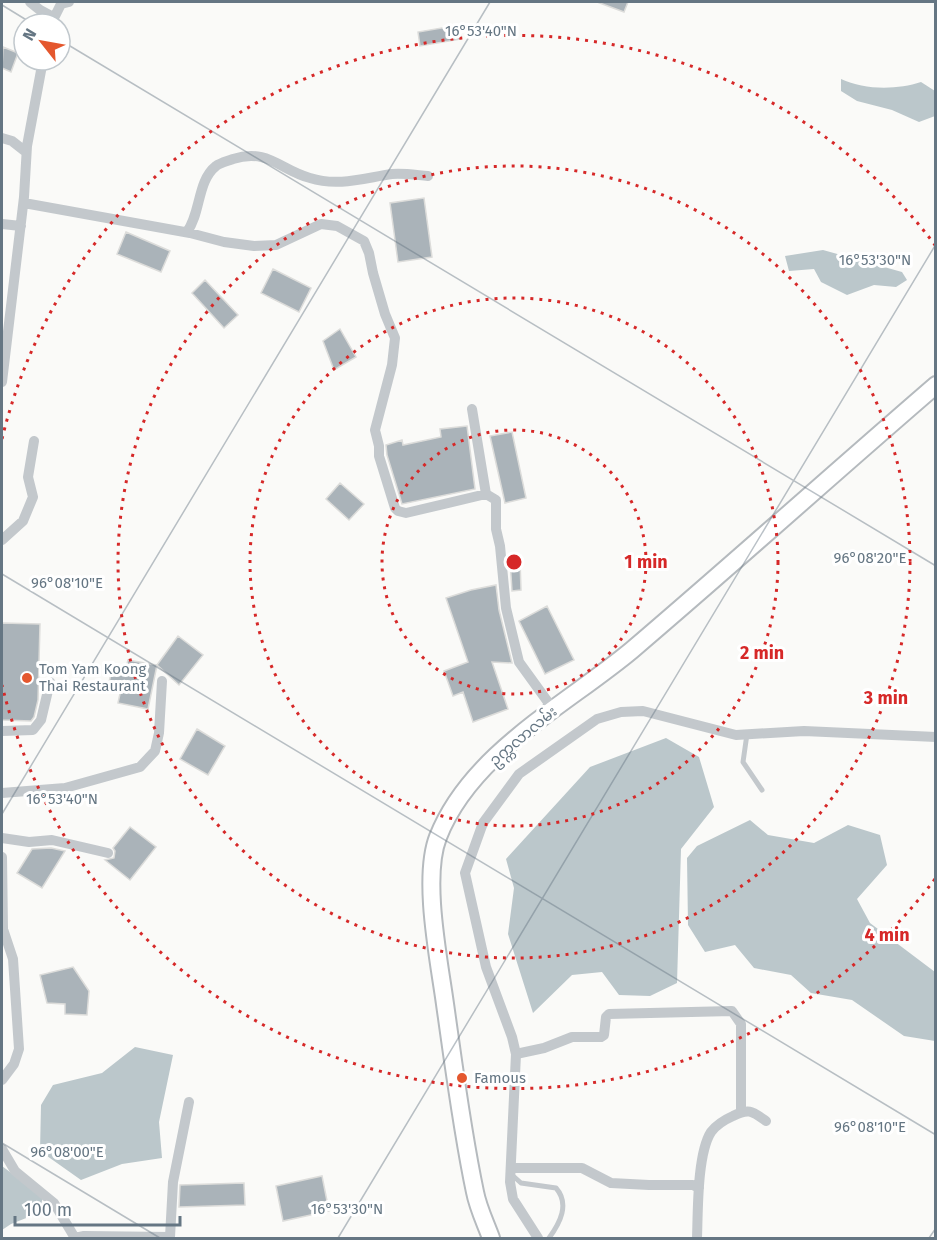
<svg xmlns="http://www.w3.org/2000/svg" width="937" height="1240" font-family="'Fira Sans','Noto Sans Myanmar',sans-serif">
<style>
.water{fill:#bbc7cb}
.building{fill:#aab3b9;stroke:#dcdcda;stroke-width:1.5}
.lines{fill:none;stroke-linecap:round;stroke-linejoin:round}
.primary-casing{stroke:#b5babe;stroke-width:20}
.service{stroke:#c3c8cc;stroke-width:5}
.minor{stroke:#c3c8cc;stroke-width:10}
.primary{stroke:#fff;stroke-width:16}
.ticks{fill:none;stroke:#657683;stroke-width:1.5;stroke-opacity:0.45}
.ring{fill:none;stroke:#d62828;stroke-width:3;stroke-dasharray:3 6}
.poi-dot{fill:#e4572e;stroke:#fff;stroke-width:2}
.labels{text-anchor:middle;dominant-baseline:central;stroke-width:6;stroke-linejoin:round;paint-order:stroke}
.poi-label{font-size:15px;fill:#657683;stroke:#fff;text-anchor:start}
.street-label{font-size:15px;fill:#657683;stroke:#fff}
.ticks-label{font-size:15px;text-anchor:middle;fill:#657683;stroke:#fff;stroke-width:6;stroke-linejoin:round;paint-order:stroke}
.centre{fill:#d62828;stroke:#fff;stroke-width:3}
.ring-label{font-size:18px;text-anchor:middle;font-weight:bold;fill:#d62828;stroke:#fff;stroke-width:6;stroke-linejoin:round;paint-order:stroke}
</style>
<rect width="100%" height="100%" fill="#fafaf8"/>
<path class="water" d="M841,79C864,90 897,90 921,82L935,91V116L919,122L892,110L857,101L841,91Z
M823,250L902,272L907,280L896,287L874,285L847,295L821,282L814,269L789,271L785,256Z
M666,738L699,757L714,807L681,849L677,983L650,996L619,995L602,972L572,975L533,1013L508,934L514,888L506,859L590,767Z
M750,820L768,835L814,843L848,825L880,835L887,865L857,899L870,923L935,972V1041L904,1036L852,1000L811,993L791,975L754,968L735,945L705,952L688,925L687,858L697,846Z
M135,1047L173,1055L159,1122L162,1158L122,1164L81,1180L40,1151L41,1105L53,1085L102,1073Z
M2,1166L43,1197L39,1213L11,1224L2,1230Z"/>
<path class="building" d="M597,2H628L624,12Z
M459,25L461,39L420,46L418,32Z
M3,47L18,53L11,72L2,68Z
M424,198L432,257L398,262L390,203Z
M126,232L170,251L161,272L117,254Z
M273,269L311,288L299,312L261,293Z
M205,280L238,315L224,328L192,293Z
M340,329L356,357L334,370L323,341Z
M467,426L475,489L402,504L387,455L386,445L402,440L403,445L441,437L440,429Z
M512,432L526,498L505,503L490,436Z
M340,483L364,504L349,520L326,499Z
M510,560H520L521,590L512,591Z
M496,585L499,610L512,663L492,662L508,709L473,722L463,692L453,696L444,671L468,662L446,598L471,590Z
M547,606L574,660L545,674L519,621Z
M2,623L40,624L38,700L34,717L31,721L2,720Z
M178,636L203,655L179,685L157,665Z
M128,660L157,665L148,709L118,703L121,689L108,687L112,669L125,671Z
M197,729L225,746L208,775L180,759Z
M130,827L156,847L130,880L105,860L114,858L115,851L113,848Z
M51,848L65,851L42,888L17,873L32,849Z
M73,967L89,991L87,1015L65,1014V1004L47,1003L40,975Z
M322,1176L329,1211L283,1221L276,1186Z
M244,1183L245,1205L179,1207L180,1185Z"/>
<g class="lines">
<defs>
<path id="primary" d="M491,1238C486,1224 478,1208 475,1192C462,1131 454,1067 445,1004C439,960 422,878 438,837C471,753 566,705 632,650C734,563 834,473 936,385"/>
</defs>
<use href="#primary" class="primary-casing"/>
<path class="service" d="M747,734L743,762L762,790
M512,1175L521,1183L556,1188C570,1204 560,1223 549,1238"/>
<path class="minor" d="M30,2L40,10L53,17
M51,24L61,4L69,2
M2,138L12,141L26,152
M24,203L190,233L224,242L254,246L276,245L321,224L337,226L364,241L369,253L373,273L385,314L395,338L392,365L375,430L379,446V456L395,508L398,511L406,513L486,494L496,500V529L500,546L506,608L519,662L553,709
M2,224L21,226
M187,232C201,213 197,181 216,166C220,163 228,161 233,159C268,148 280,170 310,178C338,187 364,178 392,174C404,173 416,175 428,176
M2,382L24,197L27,146L43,60
M472,409L486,494
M2,540L23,521L33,497L28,477L34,441
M2,731L33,730L41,720L50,682
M2,793L65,788L140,767L155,751L159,733L162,681
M2,838L29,842L52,840L108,853
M2,857L3,929L13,959L19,1049L14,1064L2,1080
M516,1054L544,1048L572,1037H601L604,1035L606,1017L609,1014L732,1011L741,1024V1112
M2,1149L15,1171L54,1203L75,1238L84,1236L170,1237V1238
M511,1168H582L611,1183L649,1185H693L699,1188
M170,1237L173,1182L189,1102
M538,1238L513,1199L510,1182L516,1054L512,1037L486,967L465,873L483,823L519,774L597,719L621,712L643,711L736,735L804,731L936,737
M697,1238C698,1212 697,1154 711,1132C717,1124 724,1120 733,1116C749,1108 752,1111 766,1121"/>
<use href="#primary" class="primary"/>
</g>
<path class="ticks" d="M2,5L33,24M60,40L936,566M2,574L936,1135M2,814L490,2M2,1143L160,1238M338,1238L936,244M929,1238L936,1228"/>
<g class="ring">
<circle cx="514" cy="562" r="132"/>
<circle cx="514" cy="562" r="264"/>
<circle cx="514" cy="562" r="396"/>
<path d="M935 879A527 527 0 0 1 2 685M2 439A527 527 0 0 1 935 245"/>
</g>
<g class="poi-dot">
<circle cx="27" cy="678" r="6"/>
<circle cx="462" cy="1078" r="6"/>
</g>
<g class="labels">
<g class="poi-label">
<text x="39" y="669">Tom Yam Koong<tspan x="39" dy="17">Thai Restaurant</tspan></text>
<text x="474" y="1078">Famous</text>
</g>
<g class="street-label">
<text transform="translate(523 736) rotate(-40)">ဥက္ကလာလမ်း</text>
</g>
</g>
<g class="ticks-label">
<text x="481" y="36">16°53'40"N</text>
<text x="875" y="265">16°53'30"N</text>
<text x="870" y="563">96°08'20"E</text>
<text x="67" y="588">96°08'10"E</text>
<text x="62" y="804">16°53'40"N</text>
<text x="870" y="1132">96°08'10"E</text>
<text x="67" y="1157">96°08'00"E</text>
<text x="347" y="1214">16°53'30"N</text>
</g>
<circle cx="514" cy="562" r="9" class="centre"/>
<g class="ring-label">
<text x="646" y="568">1 min</text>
<text x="762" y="659">2 min</text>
<text x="886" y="704">3 min</text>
<text x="887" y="941">4 min</text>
</g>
<rect width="937" height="1240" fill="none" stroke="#657683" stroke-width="6"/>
<g transform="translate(42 42) rotate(301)"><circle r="28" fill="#ffffff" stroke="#c1c8cd" stroke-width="1.5"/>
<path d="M0-4.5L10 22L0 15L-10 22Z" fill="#e4572e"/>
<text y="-9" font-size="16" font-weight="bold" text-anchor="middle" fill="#657683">N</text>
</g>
<path d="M15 1216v9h165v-9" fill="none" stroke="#657683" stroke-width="3"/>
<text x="24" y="1216" font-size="18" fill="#657683" stroke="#ffffff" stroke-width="4.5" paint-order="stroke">100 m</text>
</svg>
